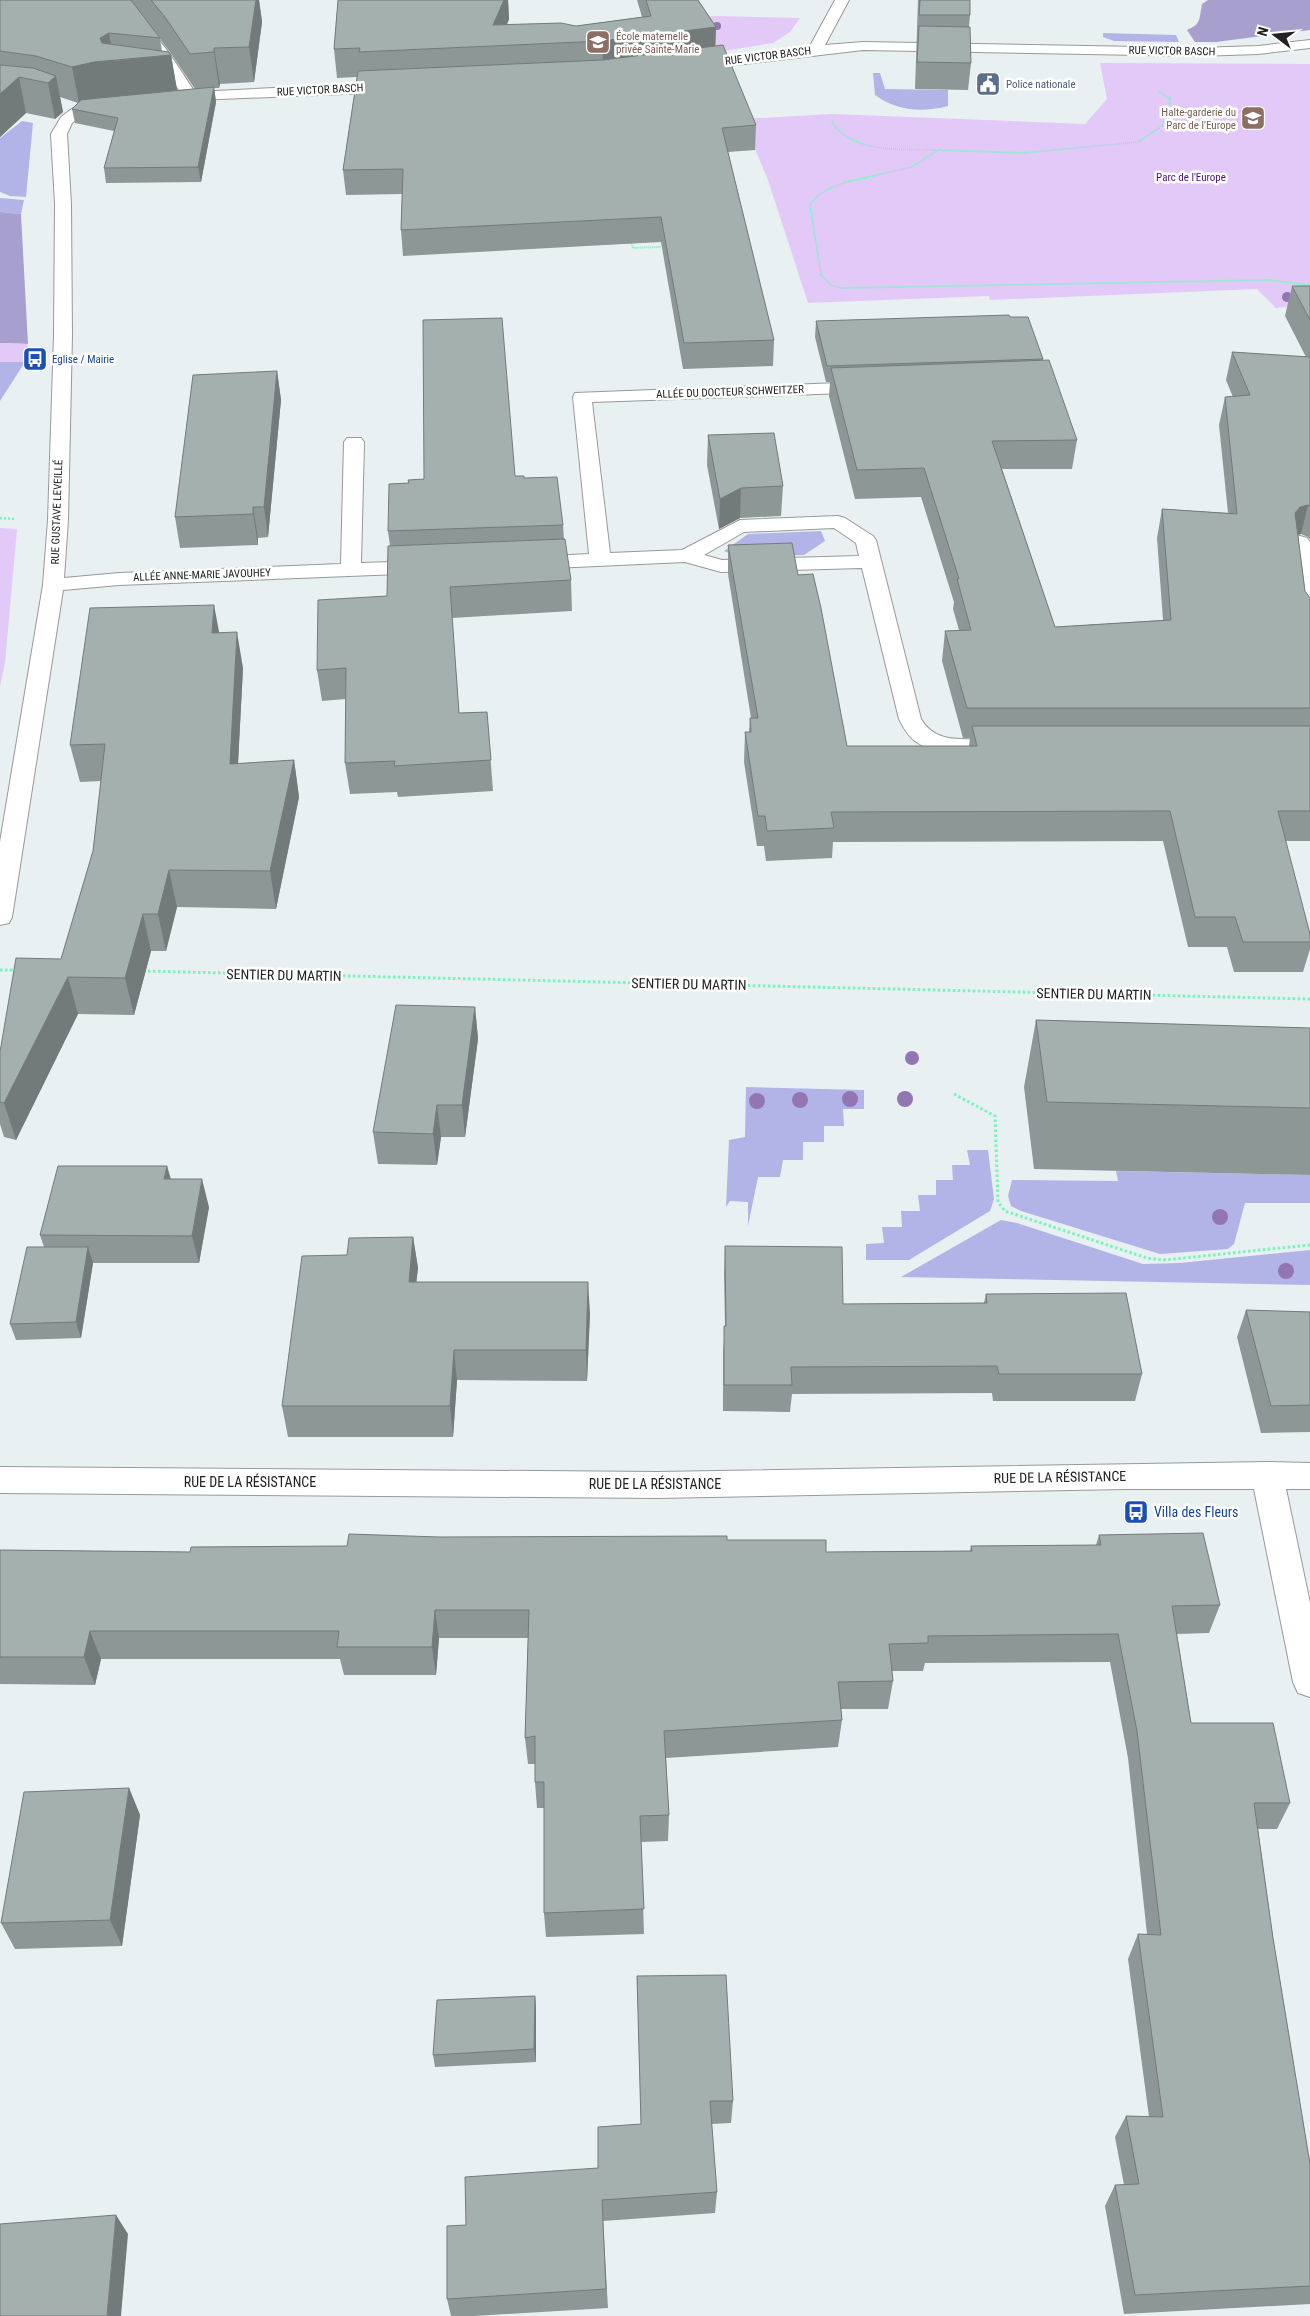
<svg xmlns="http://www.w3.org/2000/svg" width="1310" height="2316" font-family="'Roboto Condensed',sans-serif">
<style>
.grass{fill:#b2b4e8}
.forest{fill:#a7a0cf}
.park{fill:#e2c9f8}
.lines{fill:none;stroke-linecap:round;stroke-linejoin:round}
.minor-casing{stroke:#999;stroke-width:2}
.path-far2{stroke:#77f4bc;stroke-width:2;stroke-dasharray:1 1;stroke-linecap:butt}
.path-far1{stroke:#77f4bc;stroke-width:2.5;stroke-dasharray:2 2;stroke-linecap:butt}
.path{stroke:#77f4bc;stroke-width:3;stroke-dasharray:2.5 2.5;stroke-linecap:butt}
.minor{fill:#fff;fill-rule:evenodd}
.tree{fill:#9275b2}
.wall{fill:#8d9796;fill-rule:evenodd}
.shaded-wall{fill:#737b7a}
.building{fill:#a4b0ae;stroke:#737b7a}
.labels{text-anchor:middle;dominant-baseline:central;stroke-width:5;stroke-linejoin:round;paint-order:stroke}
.far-education-label{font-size:11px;fill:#785e54;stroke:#fff;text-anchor:start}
.far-street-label{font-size:11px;fill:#222;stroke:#fff}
.far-service-label{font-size:11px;fill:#4e5e75;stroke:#fff;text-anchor:start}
.far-park-label{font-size:11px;fill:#4b117e;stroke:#fff}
.far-transit-label{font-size:11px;fill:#164399;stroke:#fff;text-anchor:start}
.street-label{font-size:14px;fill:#222;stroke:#fff}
.transit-label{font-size:14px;fill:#164399;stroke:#fff;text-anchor:start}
</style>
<rect width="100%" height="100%" fill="#e9f0f1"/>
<path class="grass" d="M1103,33L1176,35L1179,42L1114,41L1103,37Z
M873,73H880L885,89L948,90V106C922,113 897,111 875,95Z
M22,121L33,123L26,197L10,196L0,192V138Z
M0,198L24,200L21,214L0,212Z
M0,362H25L0,401Z
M821,531L825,541L804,555L738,557L724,551L748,534Z
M746,1087L864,1090V1109H843L844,1126H824V1142H803V1160H783L780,1177H758L748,1226V1202L730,1201L726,1207L729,1140L745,1137Z
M967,1150H988L994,1199L990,1211L909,1260H866V1244L884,1243L882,1227H902L901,1211H920L918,1195H936V1180H953L952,1165H970Z
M1116,1171L1310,1175V1203H1245L1234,1244L1228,1249L1160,1254L1021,1211L1011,1206L1008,1196L1012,1180L1118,1181Z
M1001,1220L1017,1223L1143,1264L1180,1263L1310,1250V1285L901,1277Z"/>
<path class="forest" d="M1208,0H1310V30L1216,42H1195L1187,30C1202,24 1199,18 1202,4Z
M0,212L21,214L28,344L0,343Z"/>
<path class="park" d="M717,16L800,18L790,32L773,43L705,54L700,17Z
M1100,63L1310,64V304L1276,308L1257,289L990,300L989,296L808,303L768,180L742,119L832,114L1085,124L1107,99Z
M0,343L28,344L25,362H0Z
M0,528L17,529L5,663L0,686Z"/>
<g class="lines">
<defs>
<path id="minor" d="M90,0C141,0 170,55 195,92L391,82L399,87L391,92L172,101L169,98L172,95L181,93L158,58L136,30Z
M835,0H849L825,45L863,42L1198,48L1258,46L1310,40V48L1258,54L1198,56L863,50L693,70L686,66L693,62L810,46Z
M109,99L117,104L114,107L84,114L72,123L67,134L71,204L72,335L68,520L64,578L119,573L341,564L344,442L347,438H361L364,442L361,563L425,561L432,563L435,567L432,571L425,573L119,585L63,590L12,917L9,923L0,925V842L43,585L48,520L54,335L55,204L51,134L61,117L73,108Z
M866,382L873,384L875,388L873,392L592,402L610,553L682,550L740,520L838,516L845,518L873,536L876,540L921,719C938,748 970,735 997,742L1000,747L997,752C974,758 935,756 915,741C908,736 903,727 899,719L862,568L721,572L685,562L531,569L524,567L521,563L524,559L531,557L589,554L573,397L575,393ZM834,528L856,543L859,556L722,560L704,555L744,532Z
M1300,536L1307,538L1310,542V626L1302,625L1299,620L1290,542L1293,538Z
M1267,1462L1310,1463V1489H1286L1310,1603V1697L1298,1693L1293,1682L1254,1489H1126L657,1498L0,1493V1467L657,1472Z"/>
</defs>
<use href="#minor" class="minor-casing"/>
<path class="path-far2" d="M1158,91L1170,99L1168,116L1162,126L1138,142L1023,153L938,150L912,167L846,182L831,188L817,196L810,205L821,275L831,285L841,288L1268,280L1310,285
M832,121C850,154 904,149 937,150
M631,241L633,248L661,247"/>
<path class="path-far1" d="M0,518L15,519"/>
<path class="path" d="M0,970H17
M143,971L1310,999
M954,1094L995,1116L998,1202L1005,1211L1147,1258L1163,1260L1310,1245"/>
<use href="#minor" class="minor"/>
</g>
<g class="tree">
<circle cx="717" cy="26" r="4"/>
<circle cx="1287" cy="297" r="5"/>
<circle cx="912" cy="1058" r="7"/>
<circle cx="850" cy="1099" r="8"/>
<circle cx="905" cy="1099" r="8"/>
<circle cx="800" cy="1100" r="8"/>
<circle cx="757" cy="1101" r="8"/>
<circle cx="1220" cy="1217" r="8"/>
<circle cx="1286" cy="1271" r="8"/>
</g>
<path class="wall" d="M0,0H259L262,22L254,82L220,84L219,88H214L216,102L201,182L106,183L104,168L114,131L75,123L72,109L78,103L60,97L63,112L55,119L26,113L0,137ZM160,39L170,52L195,89L177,90L171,55L162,51Z
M338,0H508L509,19L507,25L576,26L642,17L637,0H698L716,27L715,46L756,125L755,150L728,152L774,340L773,366L683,369L661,242L403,256L401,230L402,194L346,195L343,170L357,77L337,78L334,49Z
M918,0H970V15L969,27L971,63L968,90L915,89Z
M1292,286H1310V539L1308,537L1301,534L1298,535L1305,591L1310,598V841H1285L1310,934V949L1303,972H1234L1227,947H1188L1163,841L833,842L832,858L766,861L764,846H757L744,762L745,732H749L750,718H751L728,574V545L798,575L847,746H969L970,738H963L942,661L945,631L959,630L953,609L954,602L921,497L855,499L829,396L830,382H826L815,337L816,321L1010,317L1043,359L1042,360L1077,440L1072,469H1002L1055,627L1163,620L1157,538L1162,509L1228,513L1219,425L1225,397H1233L1226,380L1232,352L1306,357L1285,316Z
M277,371L281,400L268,537L258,538V545L180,548L175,517Z
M708,435L783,486L781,516L740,518L719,529L707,465Z
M515,476L524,478L563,525L564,539L571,580L572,611L452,618L459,713L487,712L493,791L398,797L397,792L350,794L345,763L346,699L322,701L317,670L387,596L390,546L388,531L409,483Z
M219,633L243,668L238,764L294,760L299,797L276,909L177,907L166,951H151L134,1015L78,1014L16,1140L4,1137L0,1124V1052L61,959L93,851L101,781L80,782L70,745Z
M475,1007L478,1039L465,1137H441L437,1165L378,1164L373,1132Z
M1036,1020L1310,1028V1175L1034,1169L1024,1087Z
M167,1166L171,1179L209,1207L199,1263H93L81,1338L16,1340L10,1324L44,1247L40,1235Z
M413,1237L418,1268L416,1282L590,1313L587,1381L457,1380L453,1437H288L282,1406Z
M725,1246L843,1304L984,1303L986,1294L1142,1374L1135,1401H993L992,1393L792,1394L790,1412L723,1411V1353L725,1326L724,1274Z
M1246,1310L1310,1312V1432L1261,1433L1237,1337Z
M1099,1535L1220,1605L1209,1633L1177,1634L1191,1723L1290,1803L1277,1829H1258L1273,1938L1310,2164V2304L1124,2314L1105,2206L1115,2185H1124L1115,2137L1126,2116L1149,2117L1128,1959L1138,1934H1147L1128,1758L1110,1662L925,1663L923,1671H892L893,1681L888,1709H841L842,1720L838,1747L666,1758L669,1815L668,1841L641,1842L644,1934L546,1937L544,1913V1808H537L535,1782V1764H528L525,1738L528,1638H439L436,1675H344L340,1659H101L95,1685L0,1684V1550L190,1552L347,1546L439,1537L727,1540L826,1552L970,1551L971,1546L1096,1545Z
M129,1788L140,1815L122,1946L15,1949L1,1923Z
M637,1976L733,2101L731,2123L711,2124L717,2192L715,2213L603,2221L608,2308L474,2316H451L447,2299L466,2225L598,2168L641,2124Z
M535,1996L536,2008V2062L435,2067L433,2055Z"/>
<path class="shaded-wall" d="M256,0H259L262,22L254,82L249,47Z
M504,0H508L509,19L498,46L493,25Z
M716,27L715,56L603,70L602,41Z
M109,33L114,61L171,55L177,90L79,103L72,67L100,38Z
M214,48L220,84L219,88L214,52Z
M56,76L63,112L55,119L48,83Z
M19,77L26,113L0,137V94Z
M214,87L216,102L201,182L198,167Z
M277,371L281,400L268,537L264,507Z
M741,488L740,518L719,529L720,499Z
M1308,505L1301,534L1292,536L1295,513L1300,507Z
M253,507L258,538V545L253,514Z
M214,605L221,642L212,633Z
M237,632L243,668L236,801L230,764Z
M294,760L299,797L276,909L270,871Z
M169,870L177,907L166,951L158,914Z
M143,914L151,951L134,1015L125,978Z
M68,977L78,1014L16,1140L4,1103Z
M475,1007L478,1039L465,1137L462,1105Z
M437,1105L441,1137L437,1165L433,1134Z
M167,1166L174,1194L164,1179Z
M202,1179L209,1207L199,1263L192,1236Z
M413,1237L418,1268L413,1313L409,1282Z
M88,1247L93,1263L81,1338L76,1322Z
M588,1282L590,1313L587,1381L586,1350Z
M454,1350L457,1380L453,1437L450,1406Z
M435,1610L439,1638L436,1675L432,1647Z
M90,1631L101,1659L95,1685L84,1657Z
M129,1788L140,1815L122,1946L110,1920Z
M535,1996L536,2008V2062L534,2049Z
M116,2215L128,2234L121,2316H107Z"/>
<path class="building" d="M0,0H131L160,38L109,33L100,38L102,43L169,52L171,55L94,62L72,67L36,56L0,51Z
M151,0H256L249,47L214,48V52L190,54L165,17Z
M338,0H504L493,25L561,23L576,26L651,16L646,0H698L716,27L602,41L359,52L360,48L334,49Z
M920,0H970V15H919Z
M919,26L970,27L971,63L917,62Z
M723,45L756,125L722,128L774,340L684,343L661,217L401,230L403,169L343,170L358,71L603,60Z
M0,65L33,68L56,76L48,83L19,77L0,94Z
M214,87L198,167L104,168L118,118L72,109L81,100L99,98Z
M1292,286H1310V320Z
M1009,315L1010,317H1028L1043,359L827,366L816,321Z
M502,318L515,476H524V478L557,477L563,525L388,531L389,484L409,483L408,480L424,479L423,320Z
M1232,352L1310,357V506L1308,505L1300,507L1295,513L1305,591L1310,598V708H967L945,631L971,630L957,579H959L924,468L857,470L831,368L1049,360L1077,440L992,441L1055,627L1171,620L1162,509L1237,514L1225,397L1250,395Z
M277,371L264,507H253V514L175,517L193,375Z
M774,433L783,486L741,488L720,499L708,435Z
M565,539L571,580L450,587L459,713L487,712L491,760L394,766L395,761L345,763L346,668L317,670L318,600L387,596L388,546Z
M792,543L798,575L813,574L821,608L847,746H977L972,726H1310V811H1278L1310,934V942H1243L1235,917H1195L1170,811L831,812L834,828L767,831L765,816H758L745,732H751L750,718H758L728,545Z
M214,605L212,633L237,632L230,764L294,760L270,871L169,870L158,914H143L125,978L68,977L4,1103L0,1102V1052L16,958L61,959L93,851L105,744L70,745L90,608Z
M396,1005L475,1007L462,1105H437L433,1134L373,1132Z
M1036,1020L1310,1028V1108L1047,1102Z
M58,1166H167L164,1179H202L192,1236L40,1235Z
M413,1237L409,1282H588L586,1350H454L450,1406H282L302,1256L347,1255L349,1238Z
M725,1246L842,1247L843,1304L987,1303L986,1294L1126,1293L1142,1374H999L997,1366L791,1367L792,1385H724V1326H726Z
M27,1247H88L76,1322L10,1324Z
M1246,1310L1310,1312V1405L1271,1406Z
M1203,1533L1220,1605L1172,1606L1191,1723H1273L1290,1803H1254L1273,1938L1310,2164V2286L1135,2295L1115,2185L1139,2184L1126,2116L1163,2117L1138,1934L1161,1935L1137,1731L1118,1634L928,1636V1643L889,1644L893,1681L838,1682L842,1720L664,1731L669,1815L640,1816L644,1909L544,1913V1782H535V1736L525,1738L529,1610H435L432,1647H337L339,1631H90L84,1657H0V1550L190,1552L191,1547L347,1546L349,1534L439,1537L727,1536V1540H826V1552L972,1551L971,1546L1101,1545L1099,1535Z
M129,1788L110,1920L1,1923L24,1792Z
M726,1975L733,2101H710L717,2192L602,2200L606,2289L447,2299V2226L466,2225L465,2177L598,2168V2127L641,2124L637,1976Z
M535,1996L534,2049L433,2055L437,2000Z
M116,2215L107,2316H0V2224Z"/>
<defs>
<symbol id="school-square" viewBox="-11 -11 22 22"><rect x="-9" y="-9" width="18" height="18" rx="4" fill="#8d6e63" stroke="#fff"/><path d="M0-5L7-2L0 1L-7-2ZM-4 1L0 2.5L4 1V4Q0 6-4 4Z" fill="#fff"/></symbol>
<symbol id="civic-square" viewBox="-11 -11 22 22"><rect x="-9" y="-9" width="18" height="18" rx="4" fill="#5c6f8a" stroke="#fff"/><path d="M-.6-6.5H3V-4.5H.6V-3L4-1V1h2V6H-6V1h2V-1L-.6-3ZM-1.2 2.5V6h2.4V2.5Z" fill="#fff"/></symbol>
<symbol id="bus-square" viewBox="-11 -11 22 22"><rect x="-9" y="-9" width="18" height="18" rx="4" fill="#1a4fb4" stroke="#fff"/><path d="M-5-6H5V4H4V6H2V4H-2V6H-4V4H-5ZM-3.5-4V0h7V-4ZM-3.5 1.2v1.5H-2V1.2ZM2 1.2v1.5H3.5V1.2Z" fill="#fff"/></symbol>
</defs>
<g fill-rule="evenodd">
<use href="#school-square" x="584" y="28" width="28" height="28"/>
<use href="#civic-square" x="974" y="70" width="28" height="28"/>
<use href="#school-square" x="1239" y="104" width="28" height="28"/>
<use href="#bus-square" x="21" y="345" width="28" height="28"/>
<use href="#bus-square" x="1122" y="1498" width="28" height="28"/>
</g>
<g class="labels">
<g class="far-education-label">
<text x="616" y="36">École maternelle<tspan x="616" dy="13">privée Sainte-Marie</tspan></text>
<text x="1236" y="112" text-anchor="end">Halte-garderie du<tspan x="1236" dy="13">Parc de l'Europe</tspan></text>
</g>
<g class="far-street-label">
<text transform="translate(1172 51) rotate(1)">RUE VICTOR BASCH</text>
<text transform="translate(768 56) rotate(-7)">RUE VICTOR BASCH</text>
<text transform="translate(320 90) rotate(-3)">RUE VICTOR BASCH</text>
<text transform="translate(730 392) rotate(-2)">ALLÉE DU DOCTEUR SCHWEITZER</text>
<text transform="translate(57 512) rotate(-88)">RUE GUSTAVE LEVEILLÉ</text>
<text transform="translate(202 575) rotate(-2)">ALLÉE ANNE-MARIE JAVOUHEY</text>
</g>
<g class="far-service-label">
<text x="1006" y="84">Police nationale</text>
</g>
<g class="far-park-label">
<text x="1191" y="177">Parc de l'Europe</text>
</g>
<g class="far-transit-label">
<text x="52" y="359">Eglise / Mairie</text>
</g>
<g class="street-label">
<text transform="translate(284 975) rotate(1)">SENTIER DU MARTIN</text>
<text transform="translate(689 984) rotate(1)">SENTIER DU MARTIN</text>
<text transform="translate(1094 994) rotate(1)">SENTIER DU MARTIN</text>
<text transform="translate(1060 1477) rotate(-1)">RUE DE LA RÉSISTANCE</text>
<text x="250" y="1482">RUE DE LA RÉSISTANCE</text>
<text x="655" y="1484">RUE DE LA RÉSISTANCE</text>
</g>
<g class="transit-label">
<text x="1154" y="1512">Villa des Fleurs</text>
</g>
</g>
<g transform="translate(1275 35) rotate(286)" stroke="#ffffff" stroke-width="4" paint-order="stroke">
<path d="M0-4L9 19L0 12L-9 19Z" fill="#222222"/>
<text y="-8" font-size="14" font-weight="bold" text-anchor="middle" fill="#222222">N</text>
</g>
</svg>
